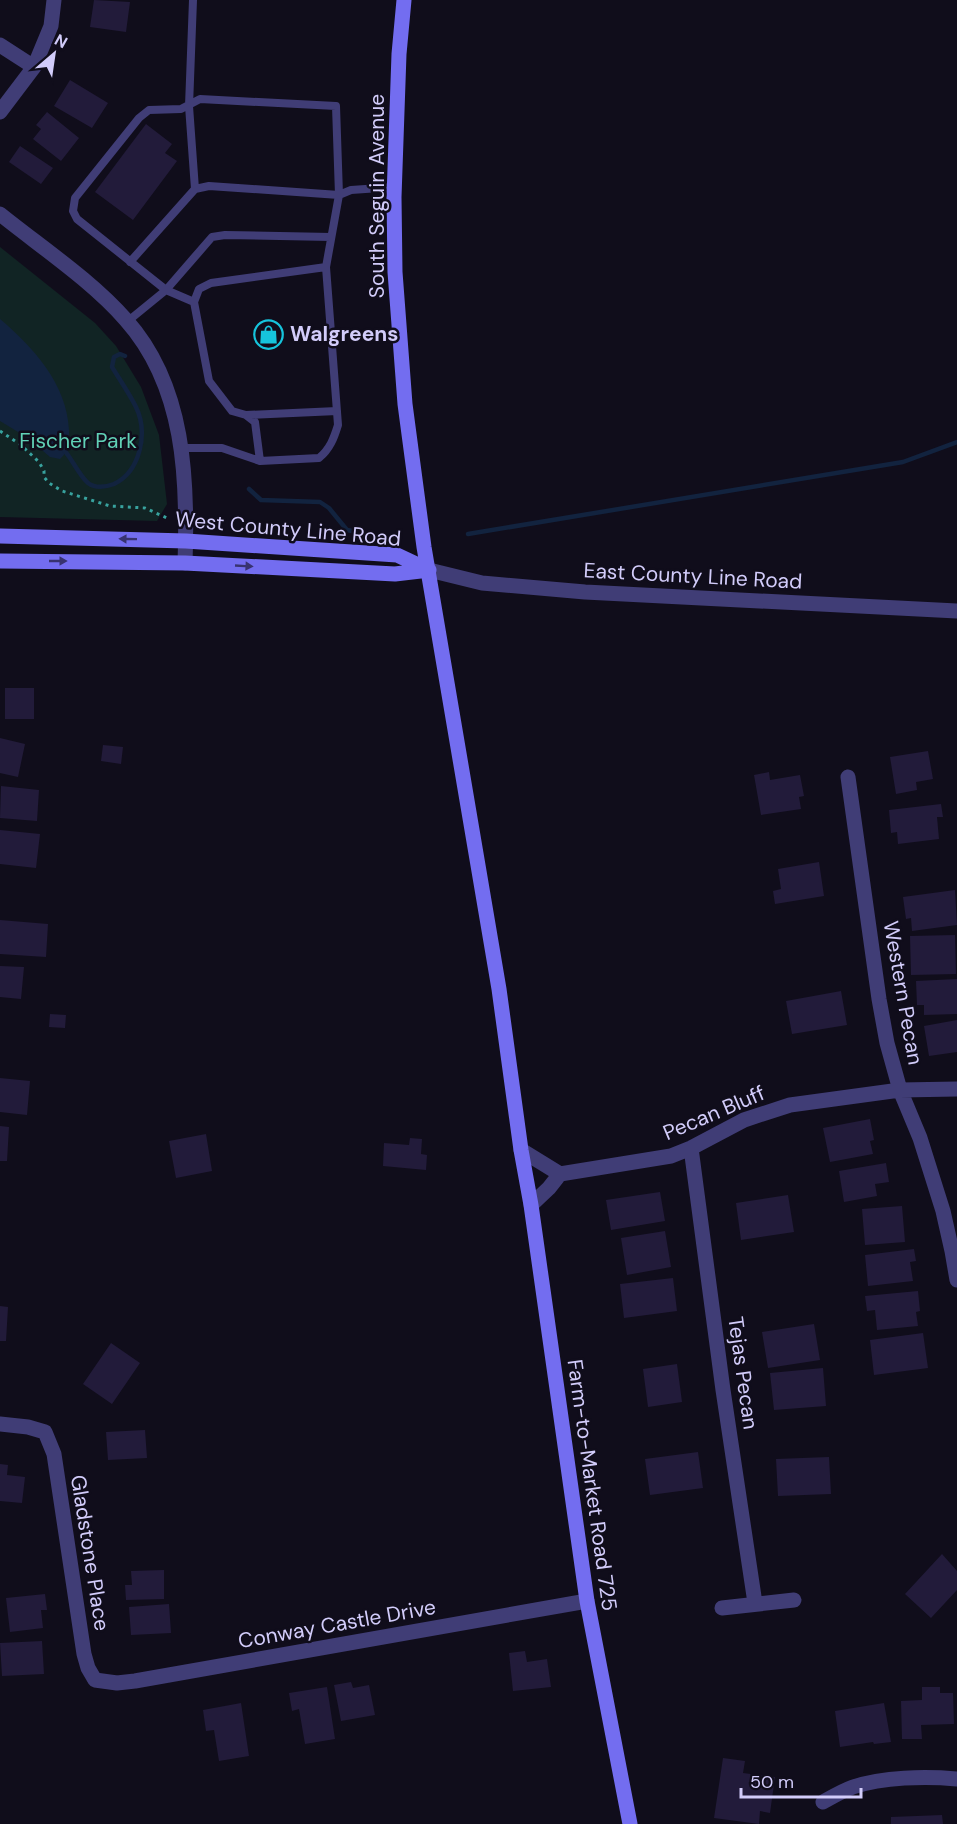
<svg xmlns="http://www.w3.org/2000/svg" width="957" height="1824" font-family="'DM Sans',sans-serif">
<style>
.green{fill:#112424}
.water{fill:#12233f}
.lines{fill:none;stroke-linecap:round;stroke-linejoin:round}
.stream{stroke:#12233f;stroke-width:4.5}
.building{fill:#221b3a}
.path{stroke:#38a29e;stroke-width:3;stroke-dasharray:3 4.5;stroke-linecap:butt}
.lane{stroke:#403d76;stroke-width:8}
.street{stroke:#403d76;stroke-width:15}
.secondary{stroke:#736df0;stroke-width:15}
.oneway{fill:#383370}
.labels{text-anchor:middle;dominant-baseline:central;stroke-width:5;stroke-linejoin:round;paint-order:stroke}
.street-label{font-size:21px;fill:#d2ccfa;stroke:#100d1b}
.poi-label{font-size:21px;font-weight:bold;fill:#d2ccfa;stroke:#100d1b;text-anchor:start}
.park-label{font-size:21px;fill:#61d1b7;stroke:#100d1b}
</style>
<rect width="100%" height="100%" fill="#100d1b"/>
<path class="green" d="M0,247L95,323L116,346L141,387L159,435L167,504L157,521L0,517Z"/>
<path class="water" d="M0,319C33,347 67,384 69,430C69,442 70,450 60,459L50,457L28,438L0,421Z"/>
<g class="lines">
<path class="stream" d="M64,450C72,459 79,475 88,483C96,489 106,487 114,484C141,471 148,432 136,407C129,393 120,380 112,367L114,357L120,354L125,356
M249,489L261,500L320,502L329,508L347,530L352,531
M468,534L903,462L957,442"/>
</g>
<path class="building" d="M94,0L130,2L126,32L90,27Z
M70,80L108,103L92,128L54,106Z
M47,112L79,138L61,161L33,139L41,129L36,125Z
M146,124L172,144L165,153L177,161L133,220L95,192Z
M20,146L53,168L41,184L9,162Z
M5,688H34V719H5Z
M0,738L25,744L18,777L0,773Z
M103,745L123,747L121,764L101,761Z
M928,751L933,779L916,782L917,790L896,794L890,757Z
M769,772L770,780L800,775L804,796L799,797L801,809L761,815L754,775Z
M1,786L39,790L37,821L0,818Z
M941,804L943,817H937L939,839L898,844L897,832L891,833L889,810Z
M0,830L40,834L36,868L0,864Z
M819,862L824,896L775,904L773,891L781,889L778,869Z
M955,890L957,925L912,931L911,918L906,919L903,897Z
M0,920L48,924L46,957L0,954Z
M955,935L956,974L911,975L910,936Z
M0,966L24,967L21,999L0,997Z
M957,979V1014L924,1015V1005H917L916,981Z
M841,991L847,1025L792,1034L786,1001Z
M50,1014L66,1015L65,1028L49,1027Z
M957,1020V1052L929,1056L924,1026Z
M0,1078L30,1081L27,1115L0,1112Z
M870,1119L874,1140L870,1141L873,1154L830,1162L823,1128Z
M0,1126L9,1127L7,1161H0Z
M206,1134L212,1171L176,1178L169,1141Z
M410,1138L422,1139L421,1154L427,1155L426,1170L383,1166L384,1143L409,1145Z
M886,1163L889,1182L875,1184L877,1196L844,1202L839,1171Z
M660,1192L665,1221L611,1230L606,1200Z
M788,1195L794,1232L741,1240L736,1203Z
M902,1206L905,1242L865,1245L862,1209Z
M665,1231L671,1267L627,1275L621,1238Z
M914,1249L916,1261L910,1262L913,1281L868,1286L865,1255Z
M673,1278L677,1311L624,1318L620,1284Z
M918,1291L920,1311L916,1312L918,1326L877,1330L875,1310L867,1311L865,1296Z
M0,1306L8,1307L6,1341H0Z
M814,1324L820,1360L768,1368L762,1332Z
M923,1333L928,1368L874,1375L870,1340Z
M111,1343L140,1363L112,1404L83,1384Z
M677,1364L682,1402L648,1407L643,1369Z
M823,1368L826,1406L774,1410L770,1373Z
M145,1430L147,1458L108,1460L106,1432Z
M698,1452L703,1488L650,1495L645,1459Z
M829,1457L831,1494L778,1496L776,1459Z
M0,1464L8,1465L7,1475L25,1477L22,1503L0,1501Z
M942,1554L957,1571V1590L931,1618L905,1594Z
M164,1570V1599L126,1600L125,1585H132L131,1571Z
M45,1594L47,1610H41L43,1628L10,1632L6,1598Z
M169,1604L171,1633L131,1635L129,1607Z
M42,1641L44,1674L2,1676L0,1643Z
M525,1651L527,1662L547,1659L551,1687L513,1691L509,1653Z
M351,1682L353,1688L369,1685L375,1715L341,1721L334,1685Z
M327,1687L335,1739L305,1744L299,1709L292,1711L289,1693Z
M922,1687H940V1693H953L954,1724L921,1725L922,1739H902L901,1701L922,1700Z
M241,1703L249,1756L219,1761L214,1730L206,1731L203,1710Z
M884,1703L891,1742L874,1744L873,1742L840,1747L835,1711Z
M723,1758L745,1761L743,1773L775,1777L770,1813L760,1811L759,1824L714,1818Z
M942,1815L943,1824H891V1817Z"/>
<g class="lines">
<path class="path" d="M0,431L21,445L39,462L44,471V477L49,483L62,491L110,506L145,508L169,519"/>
<path class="lane" d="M193,0L189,106L195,189
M130,262L195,189L209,186L339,195L336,106L200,99L181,109L149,110L139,118L75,198L73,211L77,219L166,290L194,302
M128,321L166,290L212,237L225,235L331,237
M246,415L337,411
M183,448H222L260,461L319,458C330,449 334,438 338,425L326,267L339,195L351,190L394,187
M260,461L255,422L246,415L232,411L209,381L194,302L199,289L211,283L326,267"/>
<path class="street" d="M0,45L34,67
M0,112L34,67L51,26L54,0
M0,214C41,247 92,281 126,320C185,386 188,479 185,563
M429,570L482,583L585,592L957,611
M848,777L879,999L887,1043L900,1090L920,1138L943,1211L952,1251L957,1280
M691,1148L723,1390L755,1603
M521,1150L560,1174L671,1156L691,1148L744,1120L790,1105L900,1090L957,1089
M531,1205L549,1188L560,1174
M0,1424L28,1427L45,1432L54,1454L84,1654L88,1668L95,1680L117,1683L135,1681L587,1601
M722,1608L794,1600
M823,1802C832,1797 842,1791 853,1787C883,1777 925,1776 957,1779"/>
<path class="secondary" d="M404,0L399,54L394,197L395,272L405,404L424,547L499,989L521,1150L531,1205L587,1601L630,1824
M0,536L186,541L397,555L429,570
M0,561L185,563L395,574L429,570"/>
</g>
<defs><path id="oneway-solid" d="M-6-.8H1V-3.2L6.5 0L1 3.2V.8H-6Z" transform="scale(1.5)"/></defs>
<g class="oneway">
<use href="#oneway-solid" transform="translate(128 539) rotate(-179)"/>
<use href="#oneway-solid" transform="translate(58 561)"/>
<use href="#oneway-solid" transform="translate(244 566) rotate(3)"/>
</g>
<defs>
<symbol id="shop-ring" viewBox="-11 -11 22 22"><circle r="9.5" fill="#100d1b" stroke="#16c4dc" stroke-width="1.5"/><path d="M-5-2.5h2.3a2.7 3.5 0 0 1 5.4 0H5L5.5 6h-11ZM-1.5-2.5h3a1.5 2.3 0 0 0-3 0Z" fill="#16c4dc"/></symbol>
</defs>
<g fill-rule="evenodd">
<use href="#shop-ring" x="252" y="318" width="33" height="33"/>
</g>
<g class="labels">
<g class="street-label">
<text transform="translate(377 196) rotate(-90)">South Seguin Avenue</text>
<text transform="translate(288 529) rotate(5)">West County Line Road</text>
<text transform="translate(693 576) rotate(3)">East County Line Road</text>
<text transform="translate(903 993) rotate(80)">Western Pecan</text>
<text transform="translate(714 1113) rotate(-23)">Pecan Bluff</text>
<text transform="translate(743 1373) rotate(82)">Tejas Pecan</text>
<text transform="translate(592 1485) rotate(82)">Farm-to-Market Road 725</text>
<text transform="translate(90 1553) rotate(81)">Gladstone Place</text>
<text transform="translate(337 1624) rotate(-10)">Conway Castle Drive</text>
</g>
<g class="poi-label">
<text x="290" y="334">Walgreens</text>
</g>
<g class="park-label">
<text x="78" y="441">Fischer Park</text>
</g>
</g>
<g transform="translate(54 54) rotate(29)" stroke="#100d1b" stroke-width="4.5" paint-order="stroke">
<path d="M0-4.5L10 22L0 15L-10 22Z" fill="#d2ccfa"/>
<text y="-9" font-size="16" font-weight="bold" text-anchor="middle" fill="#d2ccfa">N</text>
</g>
<path d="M741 1788v9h120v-9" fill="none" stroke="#d2ccfa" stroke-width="3"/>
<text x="750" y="1788" font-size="18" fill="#d2ccfa" stroke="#100d1b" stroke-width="4.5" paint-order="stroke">50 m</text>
</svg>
